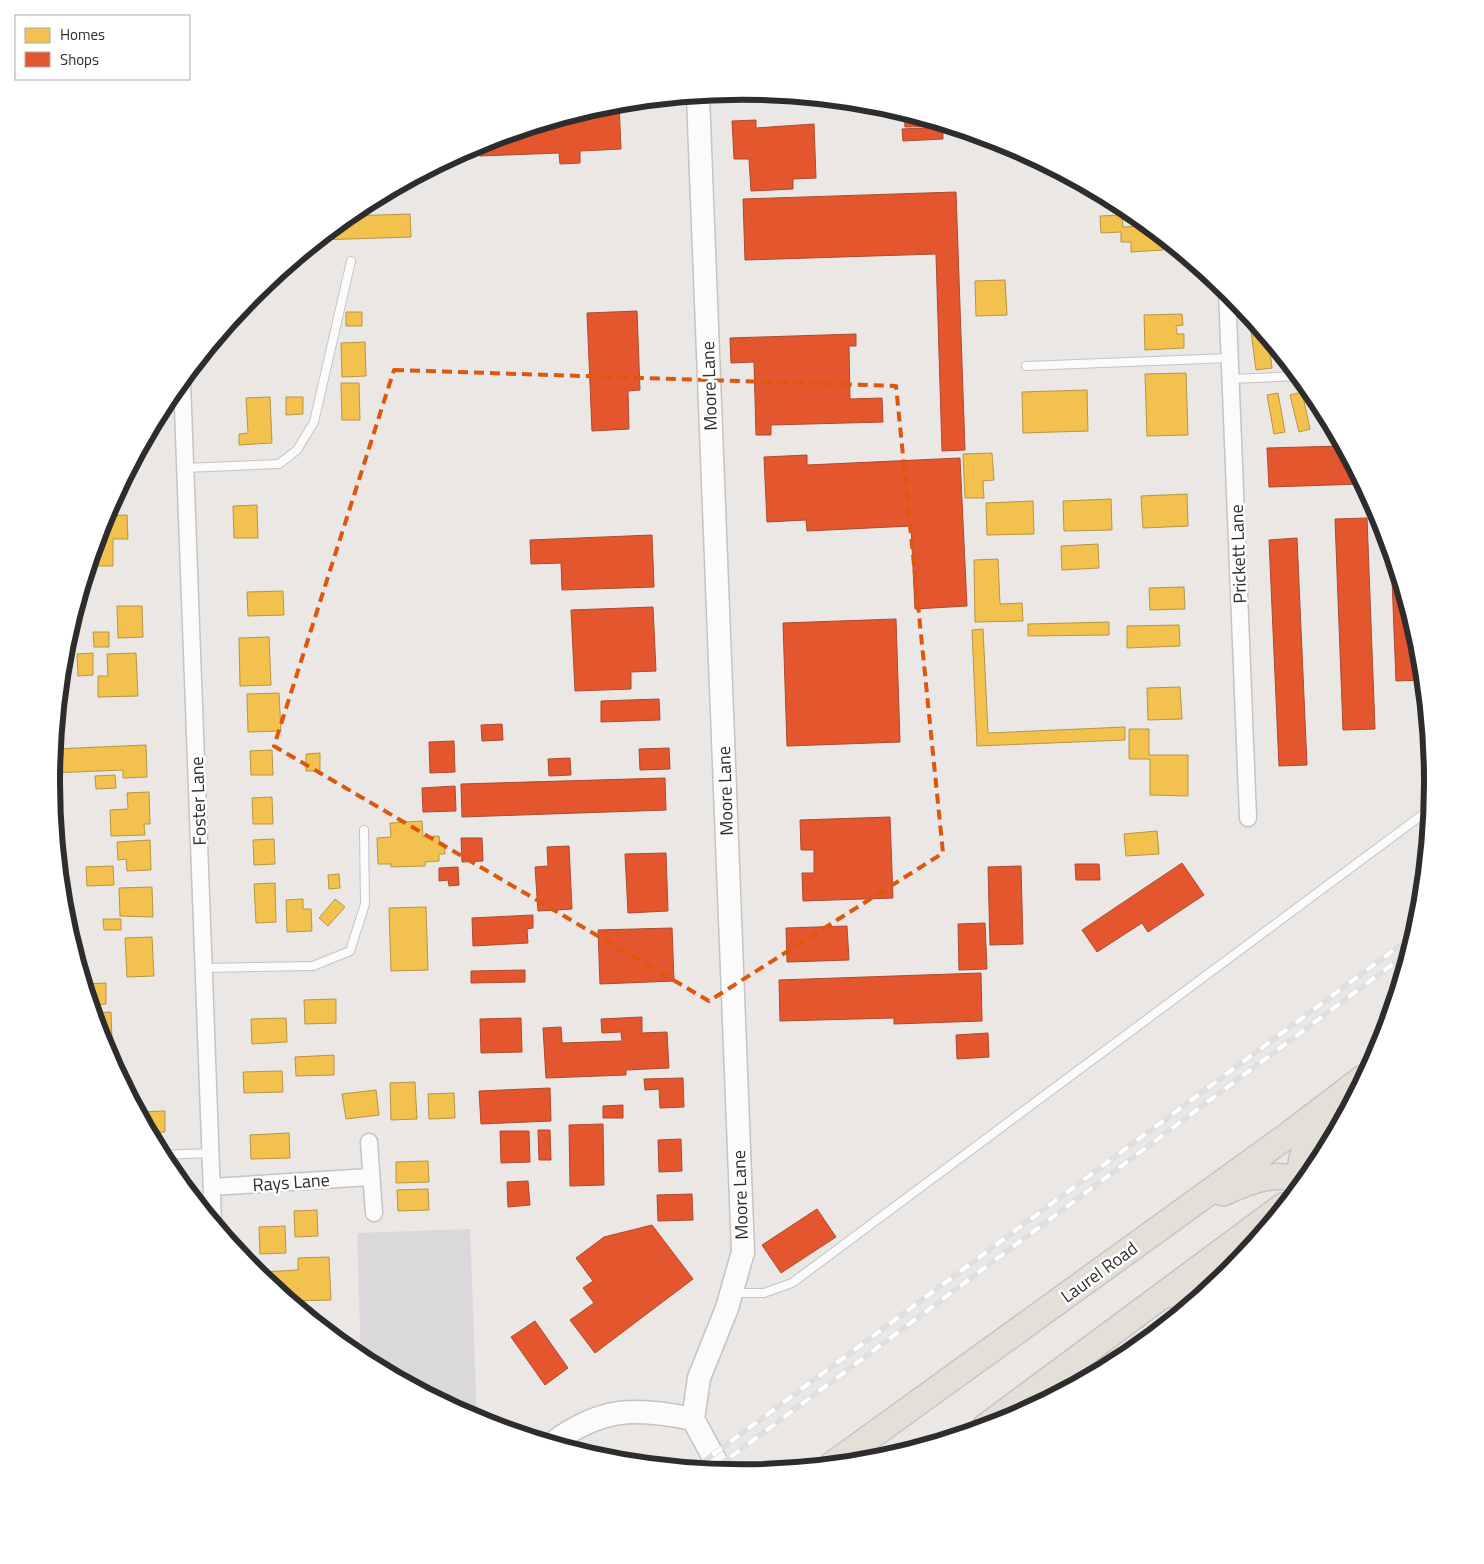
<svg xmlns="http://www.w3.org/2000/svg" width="1484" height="1564" font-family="'Titillium Web',sans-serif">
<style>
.industrial{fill:#dad8da}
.homes{fill:#f2c14e;stroke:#b79544}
.shops{fill:#e4572e;stroke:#ad4a2e}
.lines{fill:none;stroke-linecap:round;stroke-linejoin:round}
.lane-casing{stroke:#c4c4c4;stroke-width:10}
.street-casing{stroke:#c4c4c4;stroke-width:19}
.secondary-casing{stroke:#c4c4c4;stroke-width:25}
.primary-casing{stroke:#c6c4c3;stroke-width:28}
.lane{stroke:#fcfbfb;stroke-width:8}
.street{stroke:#fcfbfb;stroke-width:16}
.secondary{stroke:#fcfbfb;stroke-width:22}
.primary{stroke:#e5e0d7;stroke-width:25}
.rail-casing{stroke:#dfdfe0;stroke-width:5.5}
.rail{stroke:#fff;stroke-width:4;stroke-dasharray:11;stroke-linecap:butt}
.marked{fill:none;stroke:#df570e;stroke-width:4;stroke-dasharray:10 6;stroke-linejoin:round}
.labels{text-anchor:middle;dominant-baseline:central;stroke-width:5;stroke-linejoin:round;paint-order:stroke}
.street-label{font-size:18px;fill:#2d2d2d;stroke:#fff}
.rim{fill:none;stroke:#2d2d2d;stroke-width:6}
</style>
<rect width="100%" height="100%" fill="#eae7e4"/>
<path class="industrial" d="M470,1229L477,1420L361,1358L357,1233Z"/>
<path class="homes" d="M1114,202L1126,208L1129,211H1115Z
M410,214L411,237L318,240L348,216Z
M1122,215L1123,227L1148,226L1163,238V250L1131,252V242H1121V232L1101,233L1100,216Z
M1005,280L1007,315L976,316L975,281Z
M346,312H362V326H346Z
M1182,314L1183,325L1176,326L1177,334H1184V348L1145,350L1144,315Z
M1261,330L1269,341L1272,368L1256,370L1251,331Z
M365,342L366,376L342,377L341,343Z
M1285,360L1292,369L1287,370Z
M1186,373L1188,435L1147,436L1145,374Z
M341,383H359L360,420H342Z
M1087,390L1088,431L1023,433L1022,392Z
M1302,392L1310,429L1299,432L1290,395Z
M1278,393L1285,432L1274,434L1267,395Z
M270,397L272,443L239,445V434L248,433L246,398Z
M286,397H303V414L286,415Z
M1316,398L1330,425L1321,426Z
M992,453L994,480L983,481L984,498H965L963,454Z
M1187,494L1188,526L1143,528L1141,496Z
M1111,499L1112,530L1064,531L1063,501Z
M1033,501L1034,534L987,535L986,503Z
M257,505L258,538H234L233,506Z
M127,515L128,539H113V566H89L95,548H98L96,543L105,516Z
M1098,544L1099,568L1062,570L1061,546Z
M998,559L1000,604L1022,603L1023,621L975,622L974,560Z
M1184,587L1185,609L1150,610L1149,588Z
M283,591L284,615L248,616L247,592Z
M117,606H142L143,637L118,638Z
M1109,622V635L1028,636V624Z
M1179,625L1180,646L1127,648V626Z
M983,629L988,733L1125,727V740L977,746L972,630Z
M93,632H109V647H94Z
M269,637L271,685L240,686L239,638Z
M93,653V675L78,676L77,654Z
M136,653L138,696L98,697V676H108L107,654Z
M1180,687L1182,719L1148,720L1147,688Z
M279,693L281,731L248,732L247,694Z
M1129,729H1149V755H1188V796L1150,795V759H1129Z
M146,745L147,777L123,778V770L52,773L55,749Z
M272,750L273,775H251L250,751Z
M320,753V771H306V754Z
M115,775L116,788L96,789L95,776Z
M149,792L150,824H144L145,835L111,836L110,810L128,809L127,793Z
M61,795V809H54L53,796Z
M272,797L273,824H253L252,798Z
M422,821L423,837L439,836L440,843H444L445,854H439V861L425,862V866L391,867V864H378L377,838L391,837L390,823Z
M1157,831L1159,854L1126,856L1124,834Z
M274,839L275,864L254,865L253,840Z
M150,840L151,870L127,871L126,859L118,860L117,842Z
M113,866L114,885L87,886L86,867Z
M339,874L340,888L329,889L328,875Z
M275,883L276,922L256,923L254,884Z
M152,887L153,917L120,916L119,888Z
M303,899V909H311L312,931L287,932L286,900Z
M335,899L345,907L328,926L319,918Z
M426,907L428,970L391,971L389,908Z
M103,919H121V930H104Z
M152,937L154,976L127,977L125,938Z
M106,983V1004L91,1005L85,984Z
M336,999V1023L305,1024L304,1000Z
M111,1012L112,1041H102L94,1013Z
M286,1018L287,1042L252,1044L251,1019Z
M334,1055V1075L296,1076L295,1057Z
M282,1071L283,1092L244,1093L243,1072Z
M415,1082L417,1119L391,1120L390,1083Z
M376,1090L379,1115L346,1119L342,1094Z
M454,1093L455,1118L429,1119L428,1094Z
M165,1111V1132L150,1133L139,1112Z
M289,1133L290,1158L251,1159L250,1135Z
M428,1161L429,1182L396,1183V1162Z
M428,1189L429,1210L398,1211L397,1190Z
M317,1210L318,1236L295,1237L294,1211Z
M285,1226L286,1253L260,1254L259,1227Z
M329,1257L331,1300L291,1301L263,1278V1272L298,1270V1258Z"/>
<path class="shops" d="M619,103L621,149L580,151V163L560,164L559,153L480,156V143L608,104Z
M904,113L945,125V126L905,127Z
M756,120V128L814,124L816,178L793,179V189L751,191L749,159H734L732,121Z
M943,127V139L903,141L902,129Z
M956,192L965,450L942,451L936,254L745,260L743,199Z
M637,311L640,390L628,391L629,429L592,431L587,313Z
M856,334V346H849L850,399L882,398L883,422L771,425V435H756L754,362L731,363L730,338Z
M1342,446L1362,484L1269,487L1267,448Z
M807,455V465L960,458L967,606L915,609L911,526L807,531L806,520L767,522L764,457Z
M1367,518L1375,729L1343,730L1335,519Z
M652,535L654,587L562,590L561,563L531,564L530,540Z
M1297,538L1307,765L1279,766L1269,540Z
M1391,554L1420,648L1423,680L1396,681Z
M653,607L656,671L631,672V689L575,691L571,610Z
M896,619L900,742L787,746L783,623Z
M659,699L660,720L601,722V701Z
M502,724L503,740L482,741L481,725Z
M454,741L455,772L430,773L429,742Z
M669,748L670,769L640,770L639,749Z
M570,758L571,775L549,776L548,759Z
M665,778L666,810L462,817L461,784Z
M455,786L456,811L423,812L422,788Z
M890,817L893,898L803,901L802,873H814V850H801L800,820Z
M461,838H482L483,861L462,862Z
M569,846L572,909L538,911L535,867L548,866L547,847Z
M666,853L668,911L628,913L625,854Z
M1182,863L1204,895L1148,932L1142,923L1097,952L1082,930Z
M1075,864H1099L1100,880H1076Z
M1021,866L1023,944L990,945L988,867Z
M458,867L459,885L449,886L448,880L439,881V868Z
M533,915V928L527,929L528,943L473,946L472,918Z
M985,923L987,969L959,970L958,924Z
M847,926L849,960L787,962L786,928Z
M672,928L674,981L600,984L598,930Z
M525,970V982L471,983V971Z
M981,973L982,1021L894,1024V1018L780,1021L779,980Z
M642,1017V1033L667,1032L669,1068L626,1070V1075L546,1078L543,1028L561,1027L562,1043L622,1041L621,1032L602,1033L601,1019Z
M521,1018L522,1052L481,1053L480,1019Z
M988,1033L989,1057L957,1059L956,1035Z
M683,1078L684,1107L660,1108L659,1089L645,1090L644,1079Z
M550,1088L551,1121L481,1124L479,1091Z
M623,1105V1118H603V1106Z
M603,1124L604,1185L570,1186L569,1125Z
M538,1130H550L551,1160H539Z
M500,1131H529L530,1162L501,1163Z
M681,1139L682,1171L659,1172L658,1140Z
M528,1181L530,1205L508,1207L507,1182Z
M692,1194L693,1220L658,1221L657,1195Z
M817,1209L836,1237L781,1273L762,1245Z
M652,1225L693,1279L595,1353L570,1320L594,1303L583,1288L593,1281L576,1258L604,1237Z
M535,1321L568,1368L545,1385L511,1337Z"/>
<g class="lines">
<defs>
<path id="lane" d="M1026,366L1230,358
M1231,379L1298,376
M185,468L279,464L297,450L314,422L351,261
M205,968L313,966L350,951L365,904L364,830
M162,1155L211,1153
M733,1293H764L792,1283L1430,809"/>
<path id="street" d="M1227,291L1248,818
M182,381L213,1222
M369,1142L374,1213
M212,1187L370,1177"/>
<path id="secondary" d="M698,96L743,1252L727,1308L699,1378L693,1419L721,1471
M553,1443C601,1407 636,1407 693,1419"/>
<path id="primary" d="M1304,1181C1293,1154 1315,1134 1331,1115
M1223,1193C1245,1183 1280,1167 1302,1184
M1173,1295L1216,1282
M985,1427L1283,1206
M833,1464L1291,1133L1363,1078"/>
</defs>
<use href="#lane" class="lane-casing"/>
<use href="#street" class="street-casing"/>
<use href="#secondary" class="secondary-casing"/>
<use href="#primary" class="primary-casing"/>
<use href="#lane" class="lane"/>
<use href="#street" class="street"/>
<use href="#secondary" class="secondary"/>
<use href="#primary" class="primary"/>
<defs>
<path id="rail" d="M695,1468L1414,935
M713,1470L1409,952"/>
</defs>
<use href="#rail" class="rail-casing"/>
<use href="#rail" class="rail"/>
</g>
<path class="marked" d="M394,370L896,386L943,853L709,1001L274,746Z"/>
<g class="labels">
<g class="street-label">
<text transform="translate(709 386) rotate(-92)">Moore Lane</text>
<text transform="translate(1238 554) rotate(-92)">Prickett Lane</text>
<text transform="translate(725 791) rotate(-92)">Moore Lane</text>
<text transform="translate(198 801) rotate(-92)">Foster Lane</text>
<text transform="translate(291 1182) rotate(-4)">Rays Lane</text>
<text transform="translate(740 1195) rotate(-92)">Moore Lane</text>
<text transform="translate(1099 1272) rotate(-36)">Laurel Road</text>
</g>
</g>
<path d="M0 0H1484V1564H0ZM60 782a682 682 0 1 1 1364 0a682 682 0 1 1-1364 0Z" fill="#fff" fill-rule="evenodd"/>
<path class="rim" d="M60 782a682 682 0 1 1 1364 0a682 682 0 1 1-1364 0Z"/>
<rect x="15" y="15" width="175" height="65" fill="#ffffff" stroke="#ababab"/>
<rect x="25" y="28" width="25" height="15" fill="#f2c14e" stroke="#ababab"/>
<text x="60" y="40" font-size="15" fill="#2d2d2d">Homes</text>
<rect x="25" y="52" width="25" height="15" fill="#e4572e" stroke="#ababab"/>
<text x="60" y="65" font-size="15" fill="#2d2d2d">Shops</text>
</svg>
